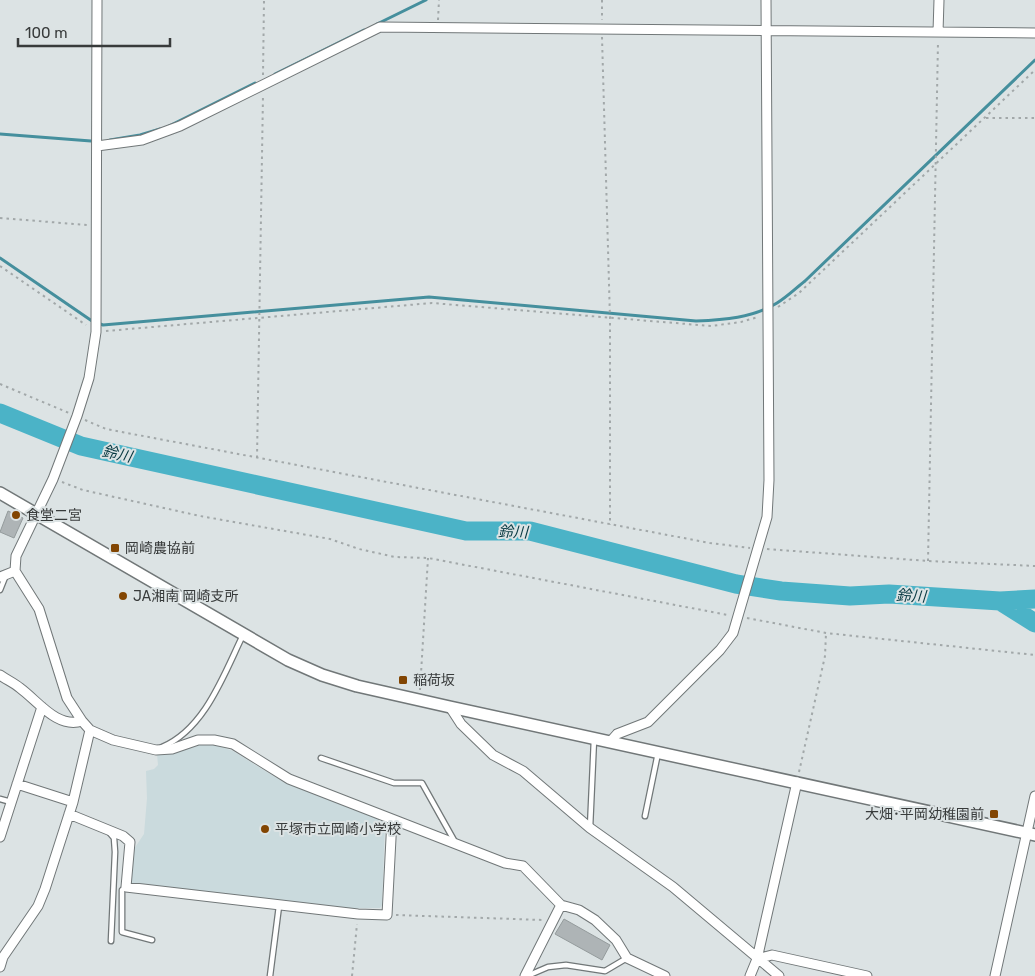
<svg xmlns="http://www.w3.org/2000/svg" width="1035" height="976" font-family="Rubik,'Noto Sans JP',sans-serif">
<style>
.built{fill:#cadadd}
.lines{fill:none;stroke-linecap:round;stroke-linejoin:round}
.stream{stroke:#458f9d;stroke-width:3}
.river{stroke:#4bb3c7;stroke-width:19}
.building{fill:#aeb4b6;stroke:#949b9c}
.service-casing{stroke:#717778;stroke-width:7}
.minor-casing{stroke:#717778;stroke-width:11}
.tertiary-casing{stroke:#717778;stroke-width:14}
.path{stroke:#a2a8a9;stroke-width:2;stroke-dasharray:2.5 4;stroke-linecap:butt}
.service{stroke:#fff;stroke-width:4.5}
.minor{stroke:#fff;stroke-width:9}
.tertiary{stroke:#fff;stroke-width:11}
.poi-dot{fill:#824502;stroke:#dce3e4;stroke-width:2}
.labels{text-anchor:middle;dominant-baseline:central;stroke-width:4;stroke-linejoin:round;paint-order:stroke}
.poi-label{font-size:14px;fill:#383b3b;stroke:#dce3e4;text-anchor:start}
.water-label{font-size:15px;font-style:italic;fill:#063841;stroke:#dce3e4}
</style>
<rect width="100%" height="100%" fill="#dce3e4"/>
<path class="built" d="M212,744L233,751L283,782L383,820L385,823L382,905L380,908H357L351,912L130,883V855L144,834L147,798L146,771L154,769L158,765L157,754H172L199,745Z"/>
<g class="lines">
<path class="stream" d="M377,24L426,0
M275,74L364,30
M169,126L255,83
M0,134L91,141
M110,140L140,135L160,129
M0,258L92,321L103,325L429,297L696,321C723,320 753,318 777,303C787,297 796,288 805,281L1035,60"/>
<path class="river" d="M0,413L81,446L466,531H530L736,584L781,591L850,596L889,594L1000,601L1035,599
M1000,601L1035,623"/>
</g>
<path class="building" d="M8,511L23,518L14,538L0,532Z
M564,919L610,945L602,960L555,934Z"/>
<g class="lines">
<defs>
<path id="service" d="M0,590L6,575
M162,747C205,729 224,674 243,635
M321,758L394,783H422L455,842
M0,799L11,802
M645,816L658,753
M590,828L594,739
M109,832L114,838L115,852L111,941
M126,887L122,890V932L152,940
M270,976L279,906
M527,976L548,967L566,965L605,971L627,958"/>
<path id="minor" d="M97,0L96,332L89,378L77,416L53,479L16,556L15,571L39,609L67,698L82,721L90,730L113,740L156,750L172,749L198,740H214L233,744L289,779L505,863L523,866L561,905L579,910L595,920L616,940L627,958L665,976
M938,32L939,0
M97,146L142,140L180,126L380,27L1035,33
M0,577L15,571
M0,675C7,680 14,683 20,688C38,701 57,729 82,721
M450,707L461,724L493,755L523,771L590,828L673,887L779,976
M610,742L617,734L648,722L720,650L733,633L767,517L769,480L766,0
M17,784L73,802
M69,814L123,836L130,842L126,887L358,914L387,915L392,819
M0,837L42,707
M757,959L772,955L867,976
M0,967L3,957L38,906L45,889L73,802L90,730
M525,976L561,905
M750,976L757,959L797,782
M995,976L1035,796"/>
<path id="tertiary" d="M0,493L288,660L322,675L357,686L450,707L1035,835"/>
</defs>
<use href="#service" class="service-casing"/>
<use href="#minor" class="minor-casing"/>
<use href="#tertiary" class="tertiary-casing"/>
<path class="path" d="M602,0V20
M438,20L439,0
M602,37L610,319V525
M263,75L264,0
M986,118H1035
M0,218L87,225
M0,266L86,325
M778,307L799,293L1035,70
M106,331L432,303L711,326L741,322L758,317
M0,384L69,413
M85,420L106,429L710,543L750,548
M257,458L263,95
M62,482L83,490L200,516L330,539L359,549L395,557L428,558L728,615
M767,549L928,561L1035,566
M928,561L938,42
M747,618L826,633L1035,655
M420,690L428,558
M799,772L825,656L826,633
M396,915L543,920
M352,976L357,924"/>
<use href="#service" class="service"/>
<use href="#minor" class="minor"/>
<use href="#tertiary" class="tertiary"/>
</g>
<g class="poi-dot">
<circle cx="16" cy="515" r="5"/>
<rect x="110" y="543" width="10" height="10" rx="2.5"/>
<circle cx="123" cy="596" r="5"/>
<rect x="398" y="675" width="10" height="10" rx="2.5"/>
<rect x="989" y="809" width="10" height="10" rx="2.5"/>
<circle cx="265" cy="829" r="5"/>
</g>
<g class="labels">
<g class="poi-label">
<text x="26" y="515">食堂二宮</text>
<text x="125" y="548">岡崎農協前</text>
<text x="133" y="596">JA湘南 岡崎支所</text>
<text x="413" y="680">稲荷坂</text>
<text x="984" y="814" text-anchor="end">大畑･平岡幼稚園前</text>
<text x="275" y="829">平塚市立岡崎小学校</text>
</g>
<g class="water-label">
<text transform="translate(117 454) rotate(12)">鈴川</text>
<text transform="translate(513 532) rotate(2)">鈴川</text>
<text transform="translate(911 596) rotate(3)">鈴川</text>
</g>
</g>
<path d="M18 38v8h152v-8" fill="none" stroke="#383b3b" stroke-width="2.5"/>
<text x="25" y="38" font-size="15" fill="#383b3b" stroke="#dce3e4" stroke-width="4" paint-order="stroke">100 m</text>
</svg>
